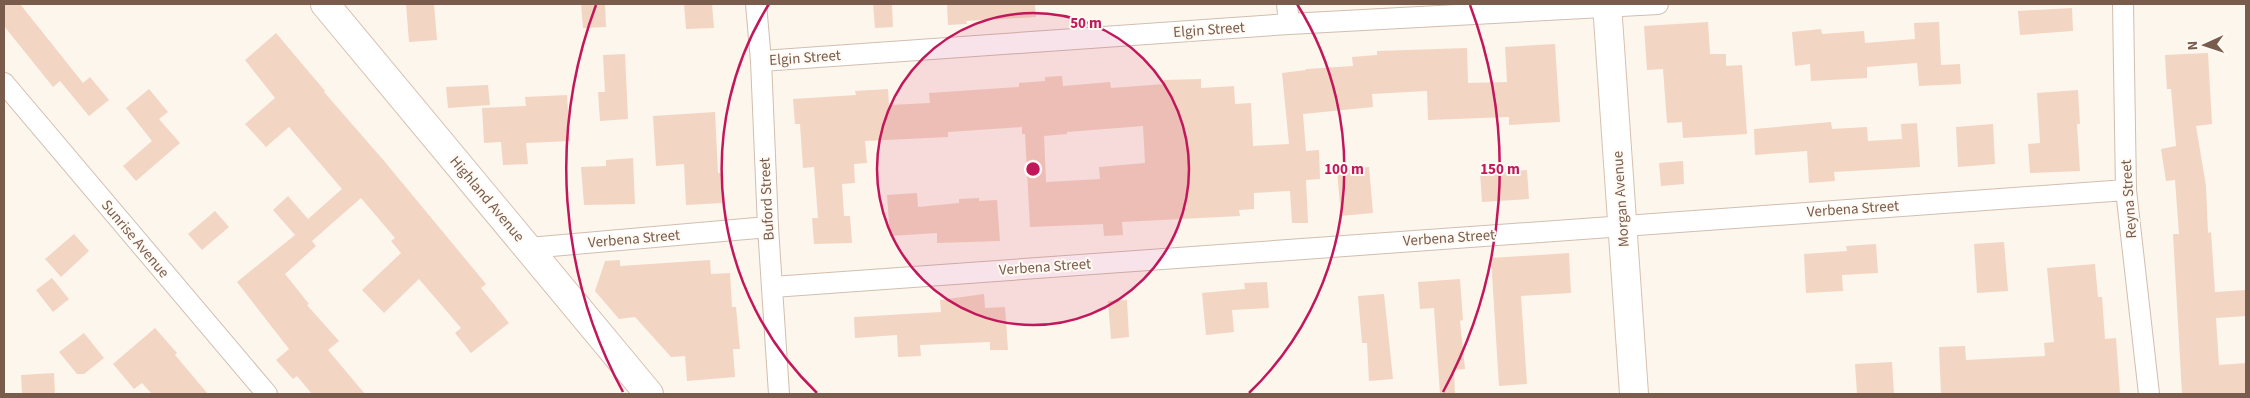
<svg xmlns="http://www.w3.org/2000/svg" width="2250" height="398" font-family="'Source Sans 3',sans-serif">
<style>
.building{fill:#f3d5c3;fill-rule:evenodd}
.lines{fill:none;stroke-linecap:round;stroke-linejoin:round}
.street-casing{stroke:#d1beb0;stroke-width:22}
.secondary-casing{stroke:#d6c0b0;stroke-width:30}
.street{stroke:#fff;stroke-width:20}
.secondary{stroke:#fff;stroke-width:28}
.ring{fill:none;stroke:#c2185b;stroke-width:2.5}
.labels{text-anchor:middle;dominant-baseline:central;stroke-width:4;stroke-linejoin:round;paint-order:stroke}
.street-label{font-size:15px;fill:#7a5c4d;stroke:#fffaf3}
.centre{fill:#c2185b;stroke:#fffaf3;stroke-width:2.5}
.ring-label{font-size:15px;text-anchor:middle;font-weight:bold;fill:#c2185b;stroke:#fffaf3;stroke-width:4;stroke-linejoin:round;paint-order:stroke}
</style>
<rect width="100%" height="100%" fill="#fdf6ec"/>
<path class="building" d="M4,4H20L83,83L90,77L109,100L89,116L60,81L53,87L4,26Z
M406,4H434L437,40L409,42Z
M581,4H605L606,27L583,28Z
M684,4H712L714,28L686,29Z
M873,4H892L893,27L875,28Z
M947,4H1035L1036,17L966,21L967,24L948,25Z
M2072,8L2073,31L2020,35L2018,11Z
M1708,22L1710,54H1726V66L1742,65L1747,134L1683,138L1682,122L1667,123L1663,69L1647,70L1644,26Z
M1939,22L1941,65L1960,64L1961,84L1919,86L1917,63L1867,67V78L1811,81L1810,64L1795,66L1792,32L1821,29L1822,34L1864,31L1865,43L1915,39L1914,23Z
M276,33L325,91L324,92L385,162L486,284L481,288L509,323L471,353L455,333L461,328L419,279L384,313L362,290L401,253L391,241L395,238L361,198L312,241L316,246L285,274L309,304L307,305L339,341L328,350L365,394H312L297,376L293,379L276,360L289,349L237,282L295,235L273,210L288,196L308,219L342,189L289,127L266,147L245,124L275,98L245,60Z
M1555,44L1560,122L1509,125V117L1428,120L1427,91L1372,94L1373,107L1303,114L1306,151L1319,150L1320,179L1306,180L1308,223H1292L1290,191L1254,193V209L1239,210L1240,216L1122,222L1123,235L1104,236L1103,224L1030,227L1025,134H1022V127L948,132V137L865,141L867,163L854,164L855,183L842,184L844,216H850L852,243L814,244L812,218H818L814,167L803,168L800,124H795L793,99L856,95L855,91L888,89L889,105L930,103L929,93L1019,87V83L1045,81V77L1062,76L1063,86L1110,82L1111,88L1164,84V80L1201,79V88L1234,86L1235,104L1251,103L1253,146L1289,144L1282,73L1306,70V69L1353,66L1352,57L1377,55V51L1467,48L1468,83L1507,82L1505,47ZM1143,126L1145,163L1099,167L1100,179L1046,182L1044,136L1067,134V132Z
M2208,53L2212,124L2196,126L2206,186L2208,233L2211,232L2215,292L2246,290V316L2216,318L2219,365L2246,363V394H2182L2173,234H2179L2175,180L2166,181L2161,149L2176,146L2171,89H2167L2165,55Z
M625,54L628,119L600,121L598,92H605L603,55Z
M488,85L490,105L448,108L446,87Z
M149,89L168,112L159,119L180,143L136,181L123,166L152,141L126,108Z
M2078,90L2080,124H2077L2080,171L2030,173L2028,144L2040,143L2037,93Z
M567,95L570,141L526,143L528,164L503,165L501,142L484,143L482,108L526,106L525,97Z
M715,112L718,173H722L723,203L686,205L684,164L656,166L653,116Z
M1831,122L1832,129L1867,127L1868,141L1902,139L1901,124L1917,123L1920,167L1834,172L1835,181L1809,183L1807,151L1755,155L1754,129Z
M1993,124L1995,164L1958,167L1956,127Z
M633,158L635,204L584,205L581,167L606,166V160Z
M1683,161L1684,184L1661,186L1659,163Z
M1369,167L1373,213L1341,216L1337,170Z
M1527,170L1529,199L1482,202L1480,173Z
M917,193L918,207L959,203V199L979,198V201L997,200L1000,241L937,243V233L890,236L887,195Z
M215,211L229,227L202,250L188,234Z
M74,234L89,251L61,277L45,259Z
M2004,242L2008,291L1977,293L1974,244Z
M1876,244L1878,273L1842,275L1843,291L1806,293L1804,254L1847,251L1846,246Z
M1569,253L1571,293L1521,296L1527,384L1499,386L1491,258Z
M620,260V266L710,260L711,274L730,273L732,307H736L740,349H733L735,377L687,381L685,356L671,357L635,317L619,319L595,291L605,261Z
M2095,264L2098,297H2102L2105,339L2116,338L2120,394H1941L1939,347L1965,346L1966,360L2045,356L2044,343L2054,342L2047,268Z
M52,278L69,299L53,312L36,290Z
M1460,279L1463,320L1460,321L1465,369L1454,370L1455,394H1440L1434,308L1420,309L1418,282Z
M1267,282L1269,308L1232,310L1234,332L1206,335L1202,293L1245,289L1244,283Z
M984,294L985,308L1005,307L1008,350H990V342L920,345L921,356L898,357L897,335L855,338L854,317L941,312L940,300Z
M1384,294L1393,379L1369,381L1367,343H1362L1358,296Z
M1127,300L1129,337L1111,339L1108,301Z
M155,328L177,353L175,355L208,394H152L142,383L134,389L113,364Z
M84,333L104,358L84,374H77L59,352Z
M1892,362L1894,394H1857L1855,364Z
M54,373L55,394H22L21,375Z"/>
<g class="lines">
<defs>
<path id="street" d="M756,4L761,61L768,227L779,394
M1287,4L1289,24
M2123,4L2126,190L2149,394
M761,61L1289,24L1658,4
M4,83L267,394
M529,248L768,227
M773,287L2126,190"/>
<path id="secondary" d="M325,4L649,394
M1607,4L1634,394"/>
</defs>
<use href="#street" class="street-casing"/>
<use href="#secondary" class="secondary-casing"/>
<use href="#street" class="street"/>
<use href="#secondary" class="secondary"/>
</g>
<circle cx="1033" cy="169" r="156" fill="#c2185b" fill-opacity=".12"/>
<g class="ring">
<circle cx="1033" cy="169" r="156"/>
<path d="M817 393A311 311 0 0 1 769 4M1297 4A311 311 0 0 1 1249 393"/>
<path d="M623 392A467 467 0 0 1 596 5M1470 5A467 467 0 0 1 1443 392"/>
</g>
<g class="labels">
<g class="street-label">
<text transform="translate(1209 30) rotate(-4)">Elgin Street</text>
<text transform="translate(805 58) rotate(-4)">Elgin Street</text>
<text transform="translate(487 199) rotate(50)">Highland Avenue</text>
<text transform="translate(767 199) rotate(-93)">Buford Street</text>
<text transform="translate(1621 199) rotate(-94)">Morgan Avenue</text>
<text transform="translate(2129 199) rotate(-94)">Reyna Street</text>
<text transform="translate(1853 209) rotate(-4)">Verbena Street</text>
<text transform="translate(1449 238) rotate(-4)">Verbena Street</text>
<text transform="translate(135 239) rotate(50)">Sunrise Avenue</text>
<text transform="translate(634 239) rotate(-5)">Verbena Street</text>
<text transform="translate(1045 267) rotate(-4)">Verbena Street</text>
</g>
</g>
<circle cx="1033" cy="169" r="8" class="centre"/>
<g class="ring-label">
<text x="1086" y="28">50 m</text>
<text x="1344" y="174">100 m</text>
<text x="1500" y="174">150 m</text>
</g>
<rect width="2250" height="398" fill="none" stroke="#7a5c4d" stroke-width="10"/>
<g transform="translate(2205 45) rotate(267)" stroke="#fffaf3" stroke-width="4" paint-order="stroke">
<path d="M0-4L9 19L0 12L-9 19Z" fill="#7a5c4d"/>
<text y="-8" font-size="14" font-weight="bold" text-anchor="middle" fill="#7a5c4d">N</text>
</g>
</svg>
